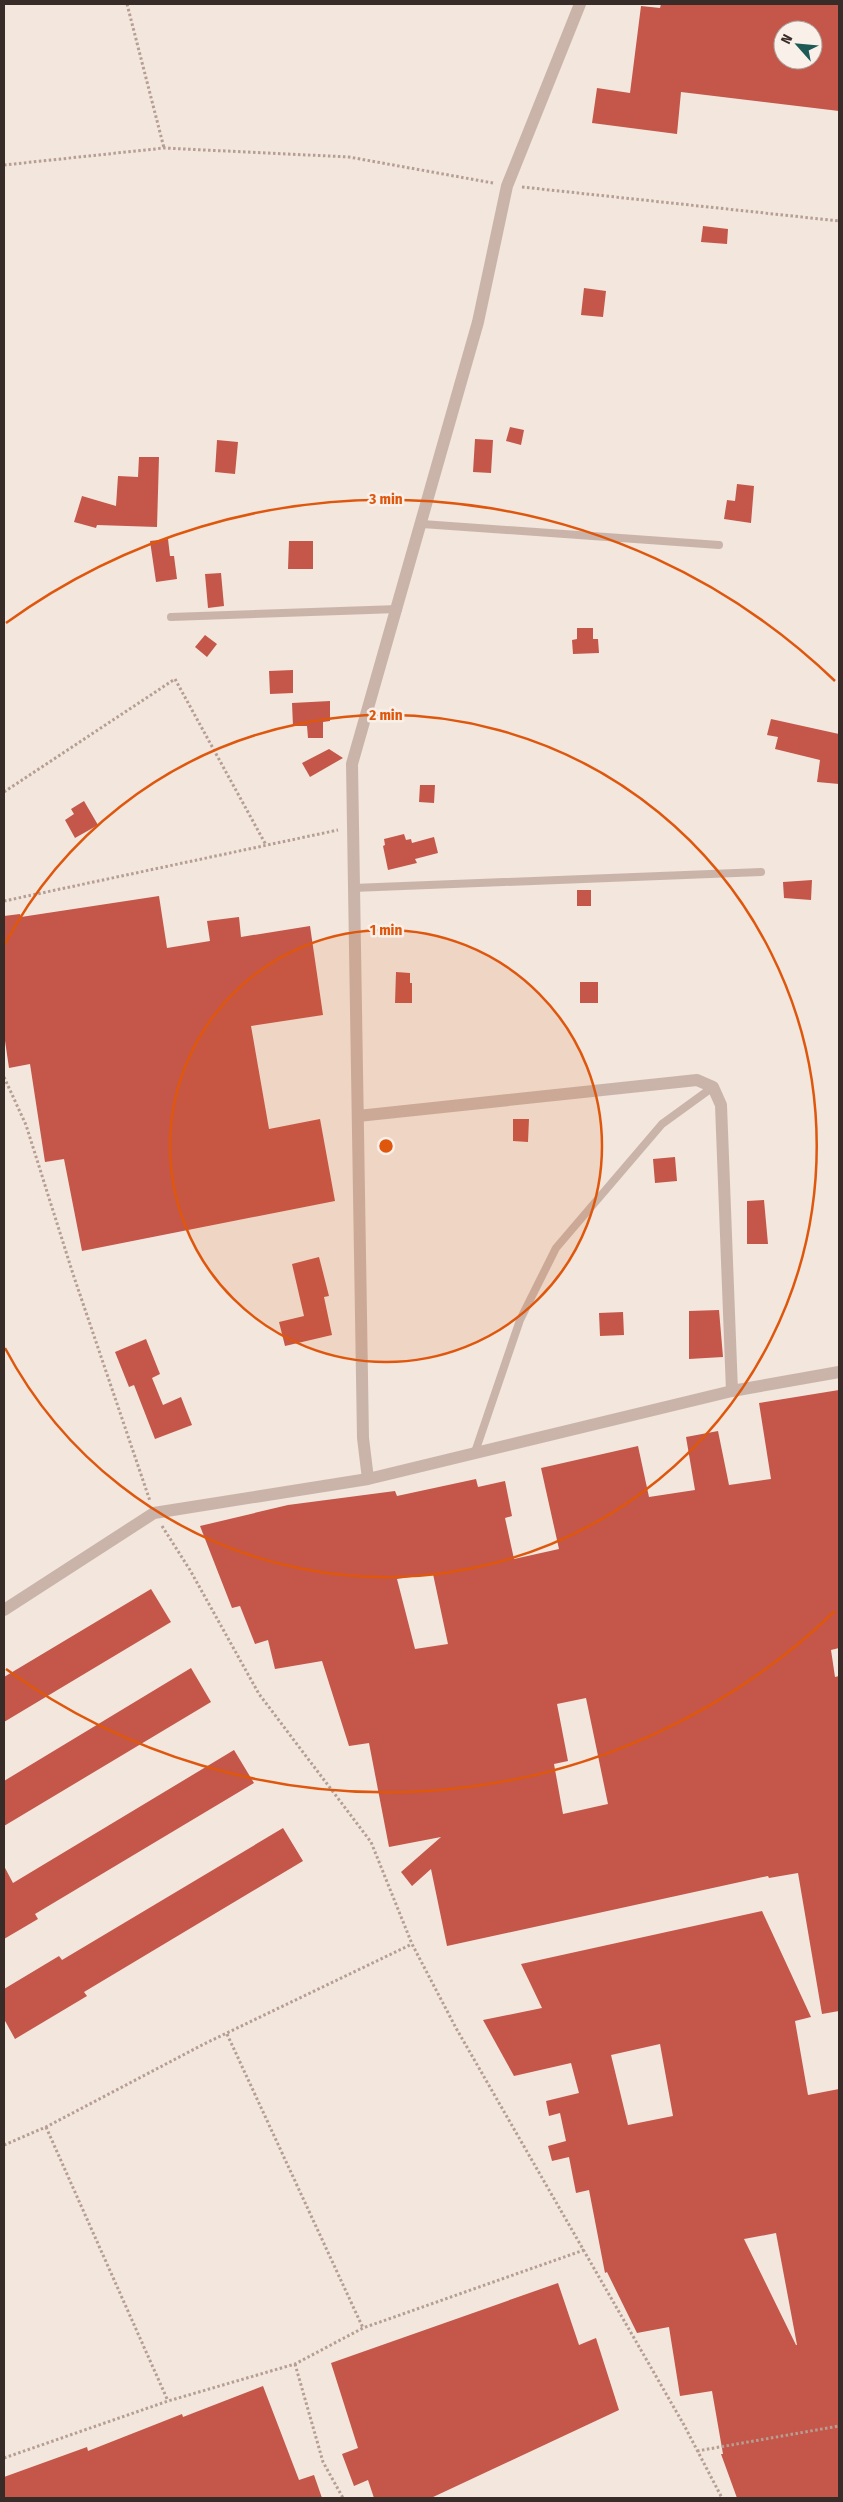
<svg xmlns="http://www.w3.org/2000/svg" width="843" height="2502" font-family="'Fira Sans Condensed',sans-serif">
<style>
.building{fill:#c45749;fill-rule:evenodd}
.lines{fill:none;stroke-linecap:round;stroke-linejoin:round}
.path{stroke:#b69e93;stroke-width:3;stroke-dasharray:2.5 2.5;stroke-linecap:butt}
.lane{stroke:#cab4a9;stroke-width:8}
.street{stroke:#cab4a9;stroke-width:12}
.ring{fill:none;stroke:#df570d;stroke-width:2.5}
.centre{fill:#df570d;stroke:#faf0ea;stroke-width:2.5}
.ring-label{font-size:15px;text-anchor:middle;font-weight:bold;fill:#df570d;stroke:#faf0ea;stroke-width:5;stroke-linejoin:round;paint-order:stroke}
</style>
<rect width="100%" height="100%" fill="#f2e6dd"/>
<path class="building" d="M661,4H839V111L681,92L677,134L592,123L597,88L630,93L641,6L660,8ZM783,30H813V60H783Z
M703,226L728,229L727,244L701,242Z
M584,288L606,291L603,317L581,315Z
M510,427L524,430L521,445L506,441Z
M475,439L493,440L491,473L473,472Z
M217,440L238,442L235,474L215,472Z
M139,457H159L157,527L97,525L96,528L74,522L82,496L116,506L118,476L138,477Z
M737,484L754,486L751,523L724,519L727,500L735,501Z
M168,539L170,556H174L177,579L156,582L150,541Z
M289,541H313V569H288Z
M221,573L224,606L208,608L205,574Z
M577,628H593V639H598L599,653L573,654L572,640L577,639Z
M205,635L217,644L207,657L195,647Z
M293,670V693L270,694L269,671Z
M330,701V721L323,722V738H308L307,726H293L292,703Z
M771,719L839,734V784L817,782L820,760L775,749L778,737L767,735Z
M329,749L343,758L310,777L302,763Z
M420,785H435L434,803L419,802Z
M84,801L98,825L75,838L65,820L74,814L71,809Z
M404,834L406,840L411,839L412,843L434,837L438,853L415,859L417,863L388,870L383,846L385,845L384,839Z
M812,880L811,900L784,898L783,882Z
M577,890H591V906H577Z
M159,896L167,948L210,941L207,921L239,917L241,937L310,926L323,1015L251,1026L269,1129L320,1119L335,1201L82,1251L64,1159L45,1162L30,1064L9,1068L4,1034V916L20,914L21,917Z
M396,972L410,973V983H412V1003H395Z
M580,982H598V1003H580Z
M513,1119H529L528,1142L513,1141Z
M675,1157L677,1181L655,1183L653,1159Z
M764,1200L768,1244H747V1201Z
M319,1257L329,1296L324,1297L332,1335L285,1346L279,1322L304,1316L292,1264Z
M719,1310L723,1357L689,1359V1311Z
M623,1312L624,1335L600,1336L599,1313Z
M146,1339L160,1374L152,1378L163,1405L181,1397L192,1425L155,1439L134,1385L129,1387L115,1352Z
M839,1390V1648L831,1650L835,1677L839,1676V2011L822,2014L798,1873L769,1878L768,1876L447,1946L431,1869L412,1886L401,1872L441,1837L389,1847L369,1743L349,1746L322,1661L275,1669L268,1640L255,1644L240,1606L232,1608L200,1526L288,1505L395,1491L397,1496L476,1479L478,1487L505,1481L512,1516L505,1518L514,1559L559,1549L541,1468L638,1446L649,1497L695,1490L686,1437L718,1431L729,1485L771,1479L759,1403ZM433,1574L448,1644L415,1649L397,1579ZM586,1698L608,1804L563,1814L554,1764L568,1761L557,1704Z
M151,1589L171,1622L4,1722V1677Z
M191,1668L211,1702L4,1826V1781Z
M234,1750L254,1783L35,1914L38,1919L4,1939V1866L13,1883Z
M283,1828L303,1861L84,1992L87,1996L15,2039L4,2019V1989L59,1956L62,1960Z
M762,1911L811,2017L795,2021L808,2095L839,2089V2498H737L721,2454H723L712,2391L680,2396L669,2327L637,2333L607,2272L605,2273L589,2190L576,2193L569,2157L552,2161L548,2146L566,2141L560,2113L549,2116L546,2101L579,2093L571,2063L514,2076L483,2020L542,2008L521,1964ZM660,2044L673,2116L628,2125L611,2055ZM776,2233L797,2345H796L744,2239Z
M558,2283L579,2345L596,2338L619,2410L431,2498H374L368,2480L354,2486L342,2454L358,2448L331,2363Z
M263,2386L299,2480L314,2475L322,2498H4V2477L87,2447L88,2451L182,2414L183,2417Z"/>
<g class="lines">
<path class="path" d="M127,4L164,148
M4,165L164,148L349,157L493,183
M522,187L839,221
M4,792L175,679L266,845
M4,901L338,830
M4,1077L26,1125L73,1274L150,1501
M162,1526L190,1570L259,1694L371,1842L412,1944L456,2028L684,2425L722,2498
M227,2034L363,2328
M46,2127L168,2401
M4,2145L46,2127L204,2044L412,1944
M295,2364L323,2462L343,2498
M697,2451L839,2426
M4,2458L168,2401L295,2364L363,2328L584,2250"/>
<path class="lane" d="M422,524L719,545
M171,617L398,609
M353,888L761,872
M474,1455L520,1320L556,1248L662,1124L713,1087"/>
<path class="street" d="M358,1116L697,1080L713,1087L721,1105L732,1391
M368,1479L363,1438L352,764L478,322L507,186L580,4
M4,1610L154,1513L368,1479L732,1391L839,1372"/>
</g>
<circle cx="386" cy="1146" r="216" fill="#df570d" fill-opacity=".12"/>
<g class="ring">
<circle cx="386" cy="1146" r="216"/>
<path d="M5 944A431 431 0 1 1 5 1348"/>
<path d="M835 1611A647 647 0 0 1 6 1669M6 623A647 647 0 0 1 835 681"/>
</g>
<circle cx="386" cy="1146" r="8" class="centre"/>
<g class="ring-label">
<text x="386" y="504">3 min</text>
<text x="386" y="720">2 min</text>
<text x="386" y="935">1 min</text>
</g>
<rect width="843" height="2502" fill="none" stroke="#382c29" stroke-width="10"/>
<g transform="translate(798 45) rotate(297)"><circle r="24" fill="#faf0ea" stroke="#aca29d"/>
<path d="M0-4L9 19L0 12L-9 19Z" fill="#1f5955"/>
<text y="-8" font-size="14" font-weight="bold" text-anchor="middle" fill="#382c29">N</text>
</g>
</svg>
